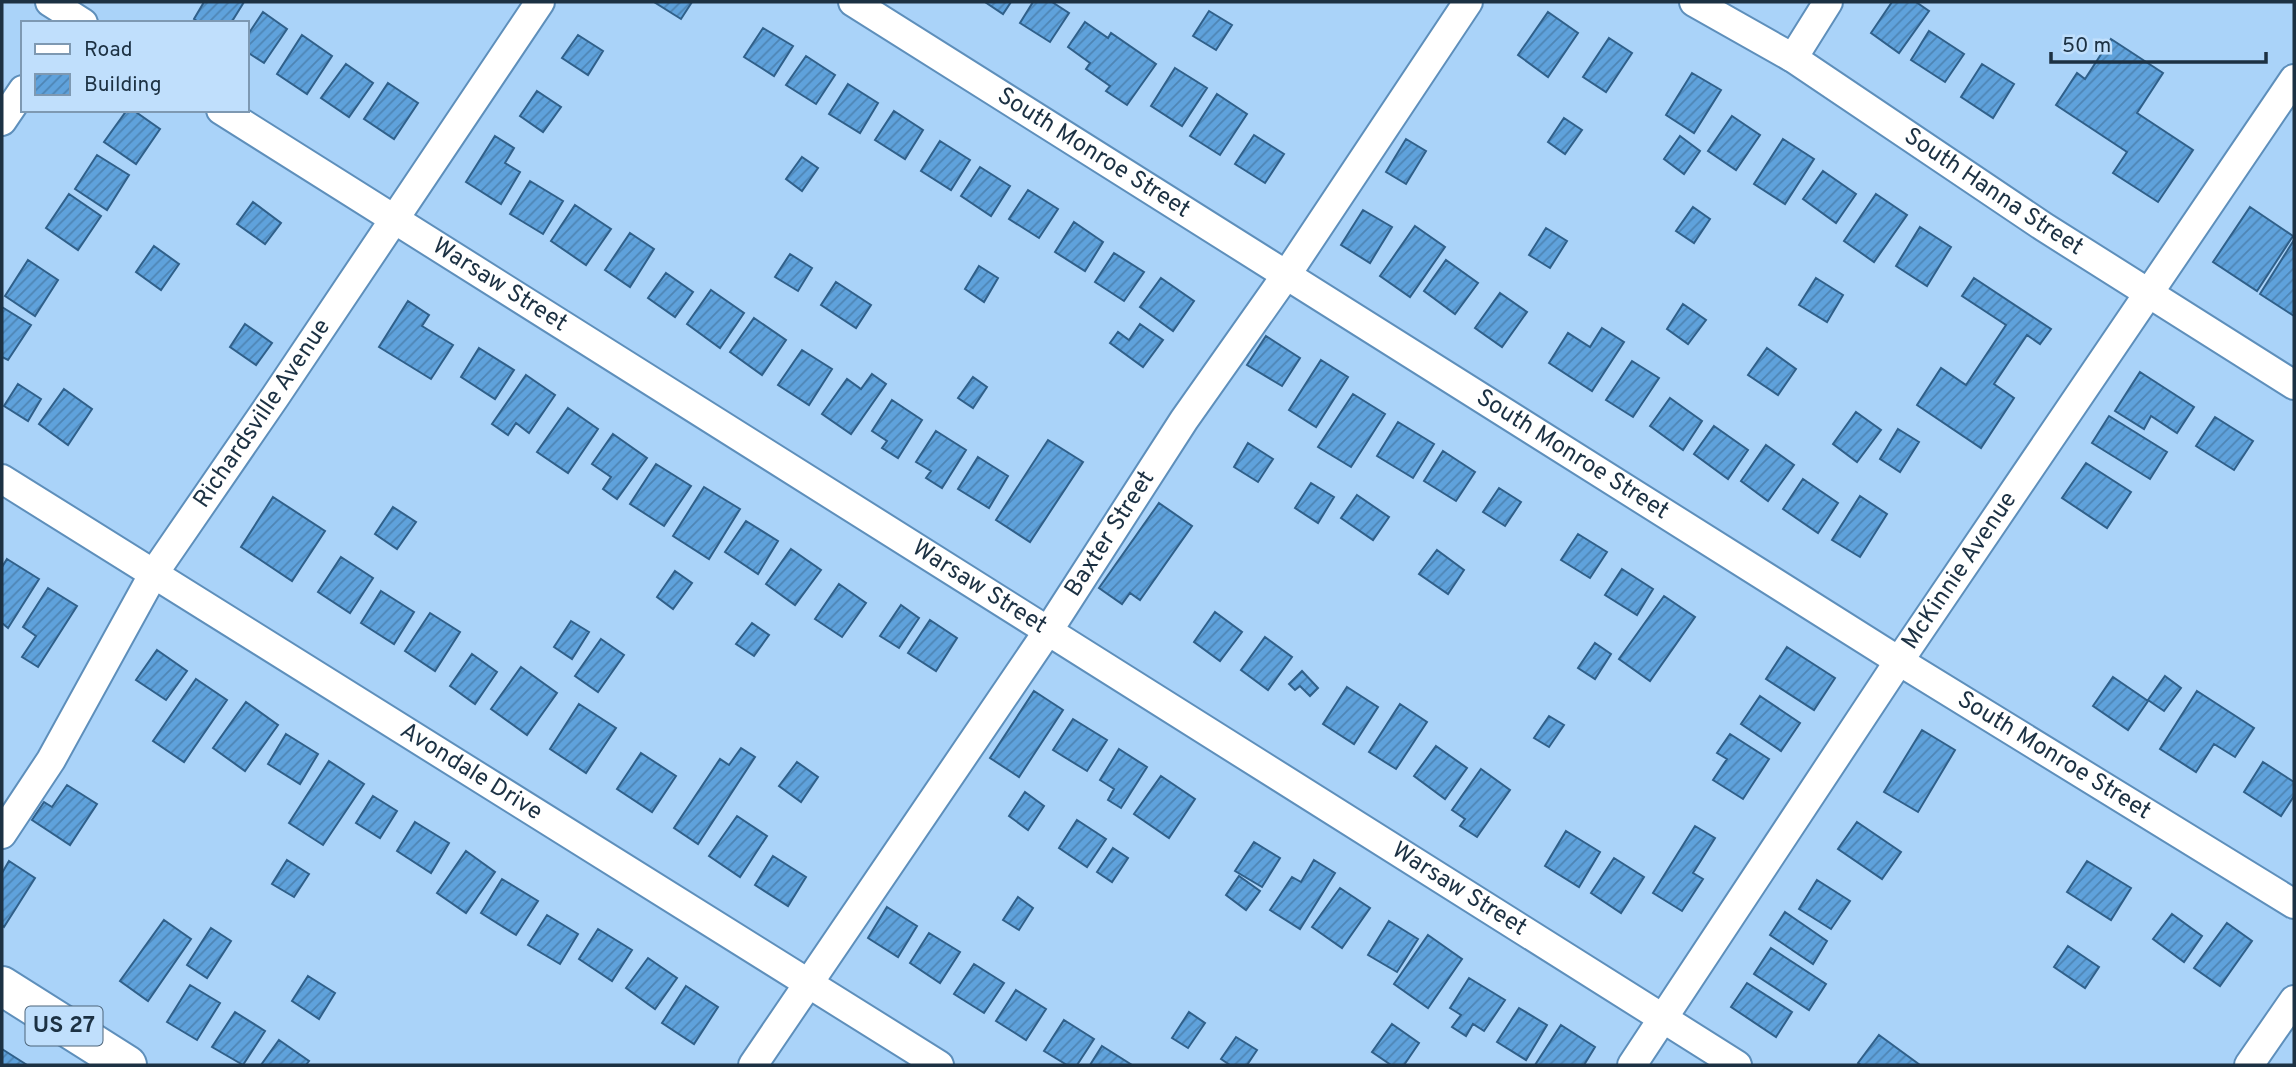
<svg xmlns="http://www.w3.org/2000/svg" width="2296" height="1067" font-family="Overpass,sans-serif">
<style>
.building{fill:url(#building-hatch);stroke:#30608a;stroke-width:2}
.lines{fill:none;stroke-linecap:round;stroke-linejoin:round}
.minor-casing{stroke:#5e8fbb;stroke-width:32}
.highway-casing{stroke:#5e8fbb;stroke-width:42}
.minor{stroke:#fff;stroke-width:28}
.highway{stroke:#fff;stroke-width:38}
.labels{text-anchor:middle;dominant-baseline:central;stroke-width:5;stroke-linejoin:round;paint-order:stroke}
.shield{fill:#c0dffc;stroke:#4d657a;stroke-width:2}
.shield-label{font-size:23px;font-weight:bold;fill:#1c3143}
.street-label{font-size:24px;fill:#1c3143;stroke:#c0dffc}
</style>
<defs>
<pattern id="building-hatch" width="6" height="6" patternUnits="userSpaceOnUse" patternTransform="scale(1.75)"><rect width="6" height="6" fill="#5fa2dc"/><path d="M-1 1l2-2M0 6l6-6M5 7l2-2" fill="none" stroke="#4e85b4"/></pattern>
</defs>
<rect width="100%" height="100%" fill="#aad3f9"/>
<path class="building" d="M204,2H244L231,23H200L194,19Z
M654,2H692L681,19Z
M985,2H1011L1003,14Z
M1033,2H1052L1069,13L1050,42L1020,23Z
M1892,2H1916L1929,11L1899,53L1871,33Z
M1209,11L1232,25L1216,50L1193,36Z
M263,12L287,29L264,63L247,52V36Z
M1548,12L1578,33L1548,77L1518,55Z
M1085,22L1108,38L1111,33L1156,64L1127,105L1106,91L1110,86L1086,69L1090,63L1068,47Z
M763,28L793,46L774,76L744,57Z
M1929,31L1964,54L1945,82L1911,60Z
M302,35L332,56L307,94L277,74Z
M578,35L603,51L588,75L562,58Z
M1609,38L1632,53L1606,92L1583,77Z
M2111,39L2163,73L2137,113L2193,150L2158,202L2113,173L2127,152L2056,105L2077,73L2085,79Z
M806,56L835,75L816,104L786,85Z
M346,64L373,83L349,117L321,98Z
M1982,64L2014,84L1993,118L1961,97Z
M1175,68L1207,88L1182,126L1151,106Z
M1692,73L1721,90L1694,133L1666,115Z
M388,83L418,103L394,139L364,119Z
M848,84L878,103L860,133L829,114Z
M537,91L561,107L543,132L520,116Z
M1217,94L1247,114L1220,155L1190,136Z
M127,110H133L160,129L136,164L104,142Z
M894,111L923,130L905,159L875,140Z
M1732,116L1760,135L1736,170L1708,151Z
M1564,118L1582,130L1565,154L1548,142Z
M1254,135L1284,154L1265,183L1235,164Z
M495,136L514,148L505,163L520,172L501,204L466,182Z
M1680,136L1700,151L1684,174L1664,159Z
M1406,139L1426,151L1406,184L1386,172Z
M1783,139L1814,159L1785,204L1754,184Z
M940,141L970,160L951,190L921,171Z
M97,155L129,175L107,210L75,189Z
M802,157L818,168L802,191L786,179Z
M980,167L1010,186L991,216L961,196Z
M1823,171L1856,194L1836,223L1803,199Z
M530,181L563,201L543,234L510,214Z
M1028,190L1058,209L1039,238L1009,219Z
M69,194L101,216L78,250L46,228Z
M1876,194L1907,215L1874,262L1844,241Z
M253,202L281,223L265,244L237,224Z
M575,205L611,229L586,265L551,241Z
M1693,207L1710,219L1694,243L1676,231Z
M2250,207L2293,236L2257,291L2213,262Z
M1363,210L1392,227L1370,263L1341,245Z
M1074,222L1103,242L1085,271L1055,252Z
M1415,226L1445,247L1410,297L1380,276Z
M1920,227L1951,247L1927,286L1896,266Z
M1546,228L1567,241L1550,268L1529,255Z
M630,233L654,249L630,287L605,270Z
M2294,240V316L2260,294Z
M154,246L179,264L161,290L136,272Z
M1114,253L1144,272L1124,301L1095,282Z
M790,254L812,268L798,291L775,277Z
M28,260L58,280L35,316L5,296Z
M1446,260L1478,283L1455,314L1424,291Z
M979,266L998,278L984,302L965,289Z
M666,273L693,292L675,317L648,298Z
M1161,278L1194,301L1173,331L1140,307Z
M1816,278L1843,295L1827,322L1799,305Z
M1974,278L2051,329L2040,344L2027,335L1994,384L2014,398L1981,448L1917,405L1941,368L1966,385L2006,325L1962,296Z
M836,282L871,305L856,328L821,305Z
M711,290L744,313L720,348L687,324Z
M1500,293L1527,312L1502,347L1475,328Z
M408,301L429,315L422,326L453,345L431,379L379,347Z
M1683,304L1706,320L1688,344L1667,329Z
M2,307L31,325L8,360L2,357Z
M754,318L786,340L762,375L730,352Z
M245,324L272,343L256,365L230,347Z
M1140,324L1163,340L1143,367L1110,343L1118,332L1129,340Z
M1602,328L1624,342L1592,391L1549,363L1568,333L1590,347Z
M1266,336L1300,358L1282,386L1247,365Z
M479,348L514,370L495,399L461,377Z
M1767,348L1796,369L1778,395L1748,375Z
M802,350L832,369L809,405L778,385Z
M1321,360L1348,377L1316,427L1289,410Z
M1632,361L1659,378L1633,417L1606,400Z
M2140,372L2194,407L2177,433L2151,416L2144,429L2115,411Z
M872,374L886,384L851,434L822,414L847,379L861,389Z
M526,375L555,395L529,433L516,423L508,435L492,424Z
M973,377L987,387L973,408L958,398Z
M18,384L41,399L28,421L4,406Z
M64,389L92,409L68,445L39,424Z
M1353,394L1385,414L1351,467L1318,447Z
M1670,398L1702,421L1683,450L1650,426Z
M892,400L922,420L898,458L882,448L887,441L872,431Z
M568,408L598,429L568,473L537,452Z
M1856,412L1881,430L1857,462L1833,444Z
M2109,416L2167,452L2150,479L2092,443Z
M2215,417L2253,441L2234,470L2196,446Z
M1398,422L1434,444L1413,478L1377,456Z
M1714,426L1748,450L1728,479L1694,454Z
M1898,429L1919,442L1900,472L1880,459Z
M936,431L966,450L942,488L926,478L931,471L916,462Z
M613,434L647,458L617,499L603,489L611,477L592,464Z
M1048,440L1083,462L1030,542L996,520Z
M1248,443L1273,459L1258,482L1234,467Z
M1766,445L1794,465L1768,501L1741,481Z
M1443,451L1475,472L1456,501L1424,481Z
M978,457L1008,476L989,508L958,489Z
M2086,463L2131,492L2107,528L2062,498Z
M656,464L691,486L664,526L630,504Z
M1803,479L1838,503L1818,533L1783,509Z
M1311,483L1334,497L1318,523L1295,508Z
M704,487L740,509L709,559L673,536Z
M1499,488L1521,502L1505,526L1483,512Z
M1357,495L1389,517L1373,540L1341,518Z
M1860,496L1887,514L1860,557L1832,540Z
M273,497L325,531L292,581L241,547Z
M1159,503L1192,526L1140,600L1130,593L1122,604L1099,588Z
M393,507L416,522L397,549L375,534Z
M746,521L778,541L758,574L725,552Z
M1578,534L1607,552L1590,578L1561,560Z
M791,549L821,570L795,605L766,584Z
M1437,550L1464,570L1448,594L1419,574Z
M341,557L373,578L350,613L318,592Z
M7,559L39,579L8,628L2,623V567Z
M1622,569L1653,589L1637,615L1605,595Z
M675,571L692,583L673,609L657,597Z
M839,584L866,603L842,637L815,619Z
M48,588L77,606L38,667L22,657L36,636L23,627Z
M381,591L414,612L394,644L361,623Z
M1664,596L1695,617L1650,681L1619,659Z
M901,605L919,618L899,648L880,636Z
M1215,612L1242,632L1220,661L1194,642Z
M430,613L460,632L435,671L405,651Z
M930,620L957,638L936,671L908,653Z
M571,621L589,632L572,659L554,647Z
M752,623L769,635L754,656L736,644Z
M1265,637L1292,657L1268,690L1241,670Z
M601,639L624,655L598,692L575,676Z
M1595,643L1611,654L1595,679L1578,668Z
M1787,647L1835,678L1814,710L1766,679Z
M157,650L187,671L166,700L136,680Z
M472,654L497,672L475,704L450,686Z
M521,667L557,693L527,735L491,709Z
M1302,671L1318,688L1310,696L1300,686L1295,690L1289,684Z
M2165,676L2181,688L2164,711L2148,700Z
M2113,677L2148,701L2128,730L2093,706Z
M196,679L227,700L184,762L153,741Z
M1347,687L1378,707L1354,744L1323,724Z
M1034,691L1063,710L1019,777L990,758Z
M2197,691L2254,728L2235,757L2214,744L2196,772L2160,749Z
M1760,696L1800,723L1781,751L1741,724Z
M246,702L278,725L245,771L213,748Z
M579,704L616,728L586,773L550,749Z
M1400,704L1427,722L1396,769L1369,752Z
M1549,716L1564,725L1549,747L1534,738Z
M1073,719L1107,740L1087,771L1053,750Z
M1922,730L1955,750L1918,812L1884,792Z
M286,734L318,754L300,784L268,764Z
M1730,734L1769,759L1743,799L1713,780L1727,759L1717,753Z
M1436,746L1467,768L1445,799L1414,776Z
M741,748L755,757L698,844L674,828L720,759L729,765Z
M1119,749L1147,767L1121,808L1108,800L1114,789L1100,780Z
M641,753L676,776L652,812L617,789Z
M329,761L364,784L323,845L289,823Z
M797,762L818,777L801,802L779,786Z
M2263,762L2294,782V796L2281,816L2244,792Z
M1481,769L1510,790L1477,837L1460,826L1465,819L1452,810Z
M1161,776L1195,799L1169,838L1134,814Z
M67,785L97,804L70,845L32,820L44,802L52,807Z
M1025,792L1044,806L1028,830L1009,816Z
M373,796L397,811L380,838L356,823Z
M737,816L767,836L740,877L709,856Z
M1077,820L1106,839L1087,867L1059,848Z
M415,822L449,843L431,873L397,851Z
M1857,822L1901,852L1882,879L1838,849Z
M1695,826L1715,838L1693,873L1703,879L1682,911L1653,893Z
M1566,831L1600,852L1579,887L1545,866Z
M1254,842L1280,858L1262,887L1235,871Z
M1113,848L1128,858L1112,882L1097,872Z
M466,851L495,872L466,913L437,893Z
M773,856L806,877L788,906L755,885Z
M1614,858L1644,877L1621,913L1591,893Z
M287,860L309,874L294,897L272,884Z
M1314,860L1335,873L1300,929L1270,910L1292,877L1301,882Z
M9,861L35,878L4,927L2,925V873Z
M2087,861L2131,888L2111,920L2067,892Z
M1239,876L1260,891L1246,910L1226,895Z
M502,879L538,901L516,935L481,913Z
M1817,880L1850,901L1831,929L1799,909Z
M1340,888L1370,908L1342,948L1312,927Z
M1018,897L1033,908L1019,930L1003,920Z
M887,907L917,926L898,957L868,938Z
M1785,912L1827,941L1813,964L1770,935Z
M2172,914L2202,936L2184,962L2153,939Z
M547,915L578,934L560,964L528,945Z
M164,920L191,939L148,1001L120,981Z
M1389,921L1418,939L1397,972L1368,955Z
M2227,923L2252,941L2220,986L2194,968Z
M211,928L231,941L207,978L187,965Z
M598,929L632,950L612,981L579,959Z
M929,933L960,952L940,983L910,963Z
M1428,935L1462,959L1428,1008L1394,984Z
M2068,946L2099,967L2085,988L2054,967Z
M1771,948L1826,984L1809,1010L1754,974Z
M648,958L677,978L655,1009L626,988Z
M974,964L1004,983L984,1013L954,994Z
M308,976L335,993L319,1019L292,1001Z
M1469,978L1505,1000L1484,1031L1473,1024L1466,1036L1452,1027L1461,1015L1450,1008Z
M1747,983L1792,1012L1776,1037L1731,1007Z
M190,985L220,1003L197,1040L167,1022Z
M686,986L718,1007L694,1044L662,1023Z
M1016,990L1046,1009L1026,1040L996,1021Z
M1519,1008L1547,1025L1526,1060L1497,1042Z
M235,1012L265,1031L243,1065L212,1047Z
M1189,1012L1205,1023L1188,1048L1172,1038Z
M1064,1020L1094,1039L1077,1065H1067L1044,1051Z
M1392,1024L1419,1043L1404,1065H1391L1372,1052Z
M1561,1025L1595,1047L1584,1065H1535Z
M1879,1035L1920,1065H1861L1858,1063Z
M1236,1037L1257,1050L1247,1065H1230L1221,1059Z
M279,1040L309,1061L306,1065H261Z
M1102,1046L1132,1065H1090Z
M2,1049L27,1065H2Z"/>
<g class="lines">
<defs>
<g id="minor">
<path d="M50,2L83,23"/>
<path id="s1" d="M853,2L1899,661L2294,904"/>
<path id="s2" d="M1694,2L1793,58L2044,227L2294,385"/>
<path d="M1793,58L1828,2"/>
<path id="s3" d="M221,110L1737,1065"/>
<path d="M2,121L23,90"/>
<path id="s4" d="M2,479L939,1065"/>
<path id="s5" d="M2,834L51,760L154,573L275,397L540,2"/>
<path id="s6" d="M753,1065L1048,631L1184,420L1287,274L1468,2"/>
<path id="s7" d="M1632,1065L1899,661L2294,79"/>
<path d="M2249,1065L2294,1000"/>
</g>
<path id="highway" d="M2,986L127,1065"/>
</defs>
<use href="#minor" class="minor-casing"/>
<use href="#highway" class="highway-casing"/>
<use href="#minor" class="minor"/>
<use href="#highway" class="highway"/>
</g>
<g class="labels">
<rect class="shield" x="25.5" y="1006.5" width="77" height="39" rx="5"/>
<g class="shield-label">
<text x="64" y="1026">US 27</text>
</g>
<g class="street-label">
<text stroke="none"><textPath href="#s1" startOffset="284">South Monroe Street</textPath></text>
<text stroke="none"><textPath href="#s2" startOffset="355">South Hanna Street</textPath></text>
<text stroke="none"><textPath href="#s3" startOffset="329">Warsaw Street</textPath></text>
<text stroke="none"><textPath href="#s5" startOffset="495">Richardsville Avenue</textPath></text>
<text stroke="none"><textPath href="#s1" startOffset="850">South Monroe Street</textPath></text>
<text stroke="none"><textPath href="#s6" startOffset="640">Baxter Street</textPath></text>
<text stroke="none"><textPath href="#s7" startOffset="593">McKinnie Avenue</textPath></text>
<text stroke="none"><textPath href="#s3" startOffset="896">Warsaw Street</textPath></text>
<text stroke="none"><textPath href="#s1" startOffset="1418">South Monroe Street</textPath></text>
<text stroke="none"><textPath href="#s4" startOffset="553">Avondale Drive</textPath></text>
<text stroke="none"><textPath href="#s3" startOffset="1463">Warsaw Street</textPath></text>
</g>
</g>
<rect width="2296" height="1067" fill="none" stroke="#1c3143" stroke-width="7"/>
<rect x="21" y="21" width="228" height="91" fill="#c0dffc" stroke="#7e99b2" stroke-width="2"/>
<rect x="35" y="44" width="35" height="10" fill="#ffffff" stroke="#7e99b2" stroke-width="2"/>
<text x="84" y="56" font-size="21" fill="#1c3143">Road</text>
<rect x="35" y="74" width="35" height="21" fill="url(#building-hatch)" stroke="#7e99b2" stroke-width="2"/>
<text x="84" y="91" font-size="21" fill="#1c3143">Building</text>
<path d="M2051 52v10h215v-10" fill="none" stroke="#1c3143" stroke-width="3.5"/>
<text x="2062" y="52" font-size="21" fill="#1c3143" stroke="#c0dffc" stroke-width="5" paint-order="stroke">50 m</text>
</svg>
